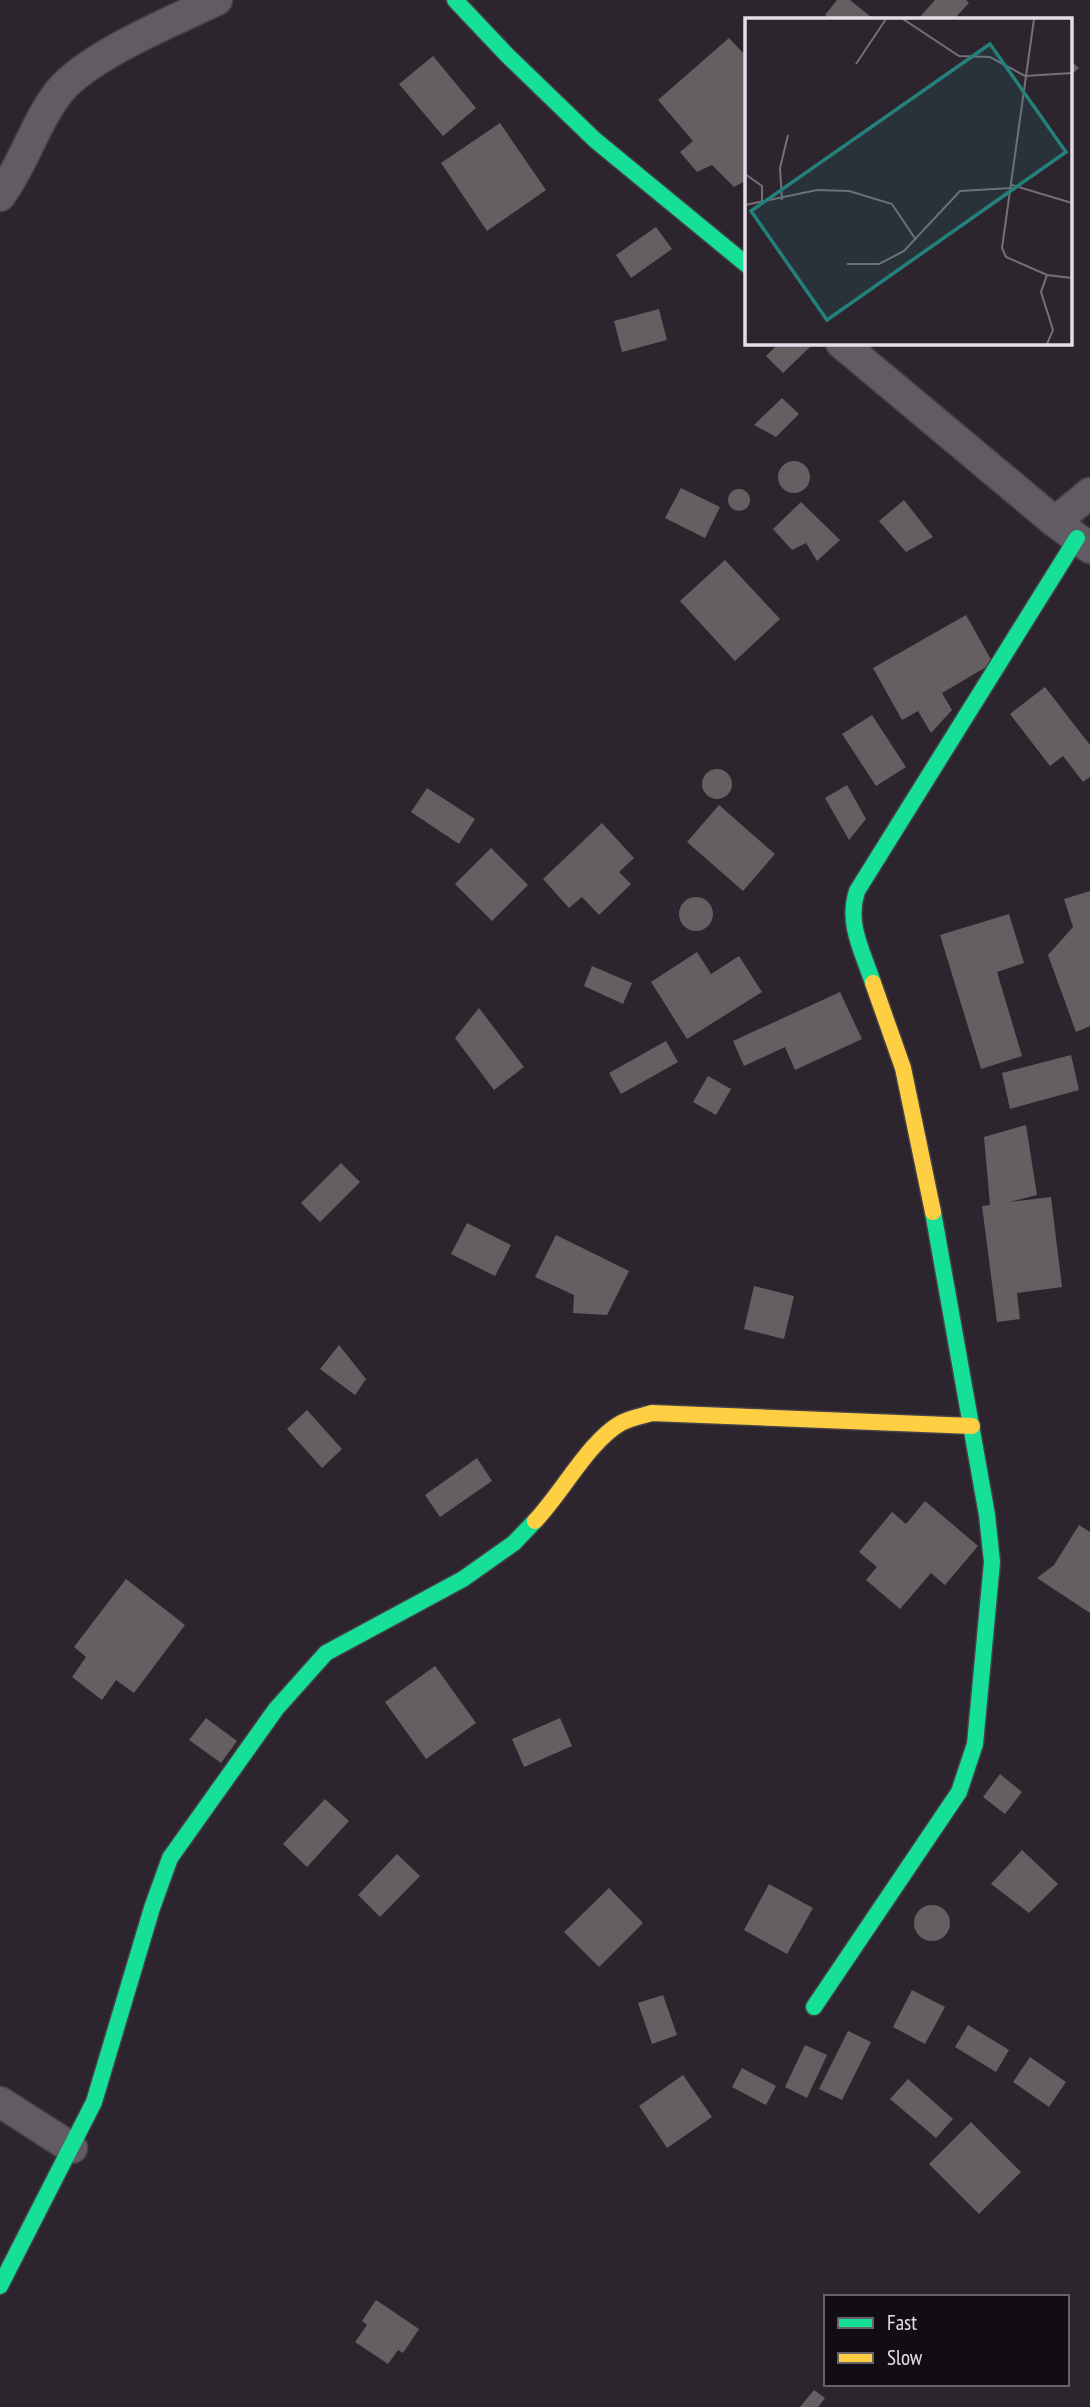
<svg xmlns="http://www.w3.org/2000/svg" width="1090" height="2407" font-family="'PT Sans Narrow',sans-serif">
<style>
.building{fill:#665f61}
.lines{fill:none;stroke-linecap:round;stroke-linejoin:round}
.street-casing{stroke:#464048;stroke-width:33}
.fast-casing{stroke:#464048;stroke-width:19}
.slow-casing{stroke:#464048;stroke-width:19}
.street{stroke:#615b63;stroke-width:30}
.fast{stroke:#16e098;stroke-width:16}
.slow{stroke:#ffcf43;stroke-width:16}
.inset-road{fill:none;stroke:#766f79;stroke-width:2}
.view{fill:#24807a;fill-opacity:0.15;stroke:#24807a;stroke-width:3.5}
.inset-edge{fill:none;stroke:#e5dee9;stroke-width:3.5}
</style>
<rect width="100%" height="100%" fill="#2c252e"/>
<path class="building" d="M837,0H850L871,17L869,19H831L825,15Z
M935,0H966L969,3L954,19H918Z
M729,38L745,55L747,54V180L734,187L712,165L697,172L680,152L693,141L658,100Z
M433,56L476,108L443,136L399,84Z
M1071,61L1079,68L1071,75Z
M500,123L546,190L487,231L441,163Z
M656,227L672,249L631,278L616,255Z
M659,309L667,340L622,352L614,321Z
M779,343H814L783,373L766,356Z
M782,398L799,414L776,437L754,425Z
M778 477a16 16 0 1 1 32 0a16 16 0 1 1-32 0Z
M681,488L720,507L705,538L665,518Z
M728 500a11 11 0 1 1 22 0a11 11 0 1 1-22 0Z
M904,500L933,537L906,552L879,521Z
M801,502L840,540L817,561L806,543L792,550L773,529Z
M725,560L780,619L735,661L680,601Z
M966,615L993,663L942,693L952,710L931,733L918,711L902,720L873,668Z
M1045,687L1090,745V777L1083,782L1063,756L1050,766L1010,714Z
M872,715L906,767L876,786L842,734Z
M702 784a15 15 0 1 1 30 0a15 15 0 1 1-30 0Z
M847,785L866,819L849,840L825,798Z
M427,788L475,819L459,844L411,812Z
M719,805L775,854L743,891L687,842Z
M602,823L634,858L619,872L631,884L599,915L582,897L569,908L543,879Z
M491,848L528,885L492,921L455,884Z
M1090,891V1026L1076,1032L1048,955L1073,927L1064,899Z
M679 914a17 17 0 1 1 34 0a17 17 0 1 1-34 0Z
M1009,914L1024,963L997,972L1022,1056L981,1069L940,935Z
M697,952L711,974L739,956L762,992L687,1039L651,982Z
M592,966L632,983L623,1004L584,986Z
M840,992L862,1039L795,1070L785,1047L744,1066L733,1041Z
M479,1008L524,1067L494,1090L455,1038Z
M666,1041L678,1062L621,1094L609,1073Z
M1071,1055L1079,1090L1010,1109L1002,1073Z
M708,1076L731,1089L716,1115L693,1102Z
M1026,1125L1037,1195L1009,1202L1051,1197L1062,1287L1017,1293L1020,1319L997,1322L982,1206L990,1205L984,1137Z
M341,1163L360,1182L320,1222L301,1203Z
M467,1223L511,1245L495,1276L451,1254Z
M556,1235L629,1271L607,1315L573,1313L574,1295L535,1277Z
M754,1286L794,1296L784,1339L744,1329Z
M339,1345L366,1379L355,1395L320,1369Z
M307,1410L342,1449L322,1468L287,1429Z
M477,1458L492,1481L440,1517L425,1495Z
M925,1501L978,1546L945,1585L931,1573L900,1609L866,1580L877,1567L859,1552L892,1512L906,1524Z
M1079,1525L1090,1532V1613L1037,1578L1054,1565Z
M126,1579L185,1625L134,1693L116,1680L102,1700L72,1677L86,1657L74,1647Z
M435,1666L476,1723L426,1759L385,1702Z
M206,1718L237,1741L221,1763L189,1740Z
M560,1718L572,1746L524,1767L512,1739Z
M1000,1774L1022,1792L1005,1814L983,1797Z
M325,1799L349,1821L307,1867L283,1844Z
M1022,1850L1058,1884L1029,1913L991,1884Z
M397,1854L420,1876L380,1917L358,1895Z
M769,1884L813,1908L787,1954L744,1930Z
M609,1888L643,1923L599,1967L564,1932Z
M914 1923a18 18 0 1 1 36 0a18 18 0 1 1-36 0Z
M912,1990L945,2007L925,2044L893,2027Z
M663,1995L677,2035L652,2044L638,2003Z
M968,2025L1009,2050L996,2072L955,2047Z
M848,2031L871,2042L842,2100L819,2089Z
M805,2045L827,2055L807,2098L785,2087Z
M1030,2057L1066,2082L1049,2107L1013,2082Z
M742,2068L776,2086L766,2105L732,2087Z
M683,2075L712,2117L667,2148L639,2106Z
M908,2079L953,2119L936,2138L890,2099Z
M971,2122L1021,2172L979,2214L929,2164Z
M376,2300L419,2329L403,2353L398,2350L388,2364L355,2342L367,2325L362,2321Z
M814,2390L825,2398L818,2407H800Z"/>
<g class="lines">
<defs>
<path id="street" d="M0,196C24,164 34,124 59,92C87,56 175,20 217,0
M841,343L1055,522L1090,548
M1055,522L1090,493
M0,2102L72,2148"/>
<path id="fast" d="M455,0L507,55L595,140L747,265
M873,983C863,952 846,924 857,891L1077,538
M814,2007L959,1792L975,1744L992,1562L987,1515L933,1212
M0,2286L94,2102L152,1908L170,1858L276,1709L326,1653L463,1579L514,1543L535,1521"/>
<path id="slow" d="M873,983L903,1068L933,1212
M535,1521C562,1493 589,1441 621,1423C630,1418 642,1416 652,1413L972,1426"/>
</defs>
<use href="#street" class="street-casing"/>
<use href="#fast" class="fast-casing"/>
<use href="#slow" class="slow-casing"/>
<use href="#street" class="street"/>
<use href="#fast" class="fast"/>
<use href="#slow" class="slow"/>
</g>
<g transform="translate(745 18)">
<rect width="327" height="327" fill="#2c252e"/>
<path class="inset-road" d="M158,1L214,38L245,39L280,58L327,55M289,1L257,230L261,239L302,257L327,260M111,46L141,1M0,156L17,168V185M267,167L327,185M37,182L35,150L43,117M0,187L72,172L104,173L147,186L171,222M102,246H134L159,233L215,173L267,170M302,326L308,312L296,274L302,257"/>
<path class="view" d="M245,26L321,134L82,302L6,193Z"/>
<rect width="327" height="327" class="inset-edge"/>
</g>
<rect x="824" y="2295" width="245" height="91" fill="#120d15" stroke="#66616a" stroke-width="2"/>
<rect x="838" y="2318" width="35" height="10" fill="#16e098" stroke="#66616a" stroke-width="2"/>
<text x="887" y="2330" font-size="21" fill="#e5dee9">Fast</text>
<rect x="838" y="2353" width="35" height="10" fill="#ffcf43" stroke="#66616a" stroke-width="2"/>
<text x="887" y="2365" font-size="21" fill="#e5dee9">Slow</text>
</svg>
